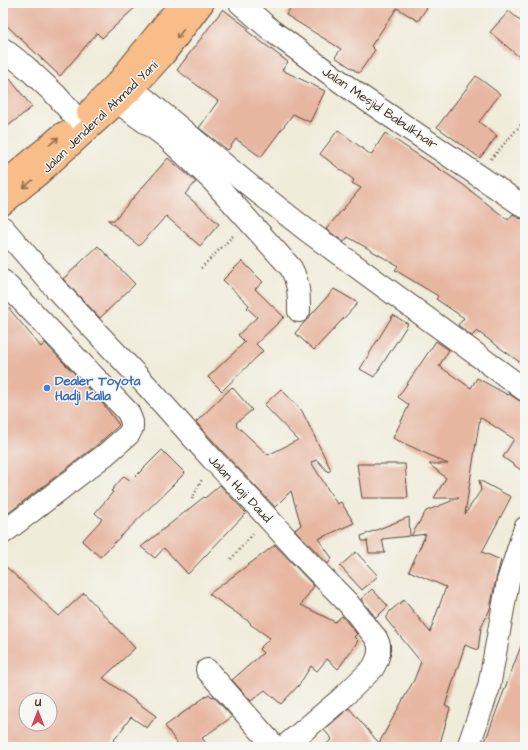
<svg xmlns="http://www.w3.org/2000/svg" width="528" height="750" font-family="'Architects Daughter',sans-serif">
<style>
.building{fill:#e7b6a1;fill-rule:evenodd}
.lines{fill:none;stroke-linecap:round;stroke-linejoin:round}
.minor-casing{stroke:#56473a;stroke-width:24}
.highway-casing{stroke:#56473a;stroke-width:24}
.path{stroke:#56473a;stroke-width:2.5;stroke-dasharray:1 3;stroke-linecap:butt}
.minor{stroke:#fff;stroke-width:22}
.highway{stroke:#f8bd89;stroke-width:22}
.oneway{stroke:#906c4e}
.shop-dot{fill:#3f7fe0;stroke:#f6f6f2;stroke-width:1.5}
.labels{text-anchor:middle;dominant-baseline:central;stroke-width:3;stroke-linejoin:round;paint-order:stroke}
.street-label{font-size:13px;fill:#3b2a1e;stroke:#f6f6f2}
.shop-label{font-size:13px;font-weight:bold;fill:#366cbe;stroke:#f6f6f2;text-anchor:start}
</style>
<rect width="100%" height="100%" fill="#f6f6f2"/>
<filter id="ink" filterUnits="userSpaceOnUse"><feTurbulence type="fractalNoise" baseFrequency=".025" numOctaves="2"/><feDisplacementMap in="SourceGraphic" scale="8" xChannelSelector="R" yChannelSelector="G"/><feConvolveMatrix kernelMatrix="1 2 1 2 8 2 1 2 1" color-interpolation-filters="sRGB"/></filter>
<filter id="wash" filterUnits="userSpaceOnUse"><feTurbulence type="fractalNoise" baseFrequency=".012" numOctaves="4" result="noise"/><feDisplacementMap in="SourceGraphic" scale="16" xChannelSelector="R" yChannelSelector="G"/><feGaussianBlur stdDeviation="0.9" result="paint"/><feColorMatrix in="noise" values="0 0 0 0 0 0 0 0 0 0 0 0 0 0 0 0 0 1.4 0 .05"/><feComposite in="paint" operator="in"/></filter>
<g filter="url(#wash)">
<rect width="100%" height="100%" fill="#f0ecda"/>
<g id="blocks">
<path class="building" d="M3,3H140L102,38L97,33L60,76L3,22Z
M294,3H430L418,21L397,8L371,46L375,50L359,73L335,57L341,49L286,15Z
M223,9L249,29L247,31L288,62L282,70L325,91L310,122L293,114L261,157L236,139L228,150L199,128L218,101L177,70Z
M509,11L525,25V62L490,32Z
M3,70L32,107L3,130Z
M476,76L500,94L479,122L497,136L480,158L437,127Z
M338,130L371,155L385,133L462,184L508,220L513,214L518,218L525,219V366L477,331L472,336L458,325L464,318L436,299L438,296L395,270L398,266L348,237L344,242L326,229L361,188L352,183L354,180L320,154Z
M168,158L196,182L185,194L219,224L200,246L166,216L139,246L108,220H114Z
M98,246L135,284L100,318L63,279Z
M242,261L263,282L255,289L284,317L256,344L263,351L222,391L208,377L245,342L238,335L257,317L247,308L249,305L223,280Z
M334,289L358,303L314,350L295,333Z
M3,301L41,347L45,343L104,405L119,425L97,445L7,514L3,509Z
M393,315L408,324L374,377L360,369Z
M436,341L449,350L439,366L471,388L477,378L508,395L509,394L518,400L525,402V473L503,457L514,439L480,417L465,514L481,490L479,480L511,497L482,552L501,560L496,579L490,609L481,628L478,650L465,645L445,706L450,708L439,747H323L332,739L324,730L349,708L379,743L414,680L421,662L386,619L390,611L404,600L430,632L446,587L409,571L426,534L411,536L426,511L459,498H434L446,478L429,464H448L393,438L409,405L398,397Z
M232,387L252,410L236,423L237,424L236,425L268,455L298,440L264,405L281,389L302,411L331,470L328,472L317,460L311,462L337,504L341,502L354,523L318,539L332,558L328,564L295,530L301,525L291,491L275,507L222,451L196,422Z
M162,450L185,473L100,557L82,541L102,519L95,513L113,492L111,491L124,476L131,481Z
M357,464H405L408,498H362Z
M220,485L246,513L188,574L164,548L155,558L141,547L204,497L205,498Z
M409,517L410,536L382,539L385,553H369L367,541H368H362L361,536Z
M275,545L314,586L301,605L335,622L342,616L357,634L354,637L358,641L338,669L327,659L317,671L311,666L299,685L281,704L265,690L251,701L232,680L263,653L259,649L270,638L250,624L251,623L209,594Z
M356,552L378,576L362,590L340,566Z
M3,564L59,616L84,593L135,648L103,678L156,716L147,728L131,717L109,747H3ZM26,700H50V724H26Z
M372,589L388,606L376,618L361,599Z
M524,638H525V747H483L502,696Z
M209,694L212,697L213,696L232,717L202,738L209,747H180L165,726Z"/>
</g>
</g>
<g filter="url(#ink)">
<use href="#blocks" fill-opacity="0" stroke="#56473a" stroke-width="1"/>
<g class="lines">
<defs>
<path id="minor" d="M240,3L272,31L356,93L525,207
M3,49L26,67L56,95L78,120
M133,89L254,189L309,232L525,390
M119,103L166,137L212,180L291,268C299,283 299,295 299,311
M3,228L55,288L147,386L213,460L245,493L309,563L348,603L376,638L379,645V653L377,660L373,668L341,699L284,747
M3,281L128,412L132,422V428L129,434L105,455L3,533
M207,670L275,747
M468,747L489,687L508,581L525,528"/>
<path id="highway" d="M88,112L119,80L181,3
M3,184L63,133
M3,204L38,175L133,89L164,55L203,3"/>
</defs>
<use href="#minor" class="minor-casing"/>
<use href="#highway" class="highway-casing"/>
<path class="path" d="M491,159L525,120
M201,268L234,235
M192,499L202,479
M231,559L254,533"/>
<use href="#minor" class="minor"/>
<use href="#highway" class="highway"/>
</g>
<defs><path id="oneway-shaft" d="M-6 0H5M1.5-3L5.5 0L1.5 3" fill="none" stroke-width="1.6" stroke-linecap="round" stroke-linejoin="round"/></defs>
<g class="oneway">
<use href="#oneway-shaft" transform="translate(180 34) rotate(127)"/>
<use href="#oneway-shaft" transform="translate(54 141) rotate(-40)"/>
<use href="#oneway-shaft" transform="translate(28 184) rotate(141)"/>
</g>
</g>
<circle class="shop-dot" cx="47" cy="388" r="4"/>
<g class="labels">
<g class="street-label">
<text transform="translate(380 108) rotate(34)">Jalan Mesjid Babulkhair</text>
<text transform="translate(100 117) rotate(-44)">Jalan Jenderal Ahmad Yani</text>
<text transform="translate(240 489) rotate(47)">Jalan Haji Daud</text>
</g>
<g class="shop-label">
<text x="55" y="381">Dealer Toyota<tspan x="55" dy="15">Hadji Kalla</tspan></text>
</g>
</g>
<rect width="528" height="750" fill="none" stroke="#f6f6f2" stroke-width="16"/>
<g transform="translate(38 712)"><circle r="19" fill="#f6f6f2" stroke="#aba49d"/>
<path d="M0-3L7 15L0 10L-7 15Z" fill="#d1495b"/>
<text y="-6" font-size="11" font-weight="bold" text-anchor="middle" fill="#3b2a1e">U</text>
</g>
</svg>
